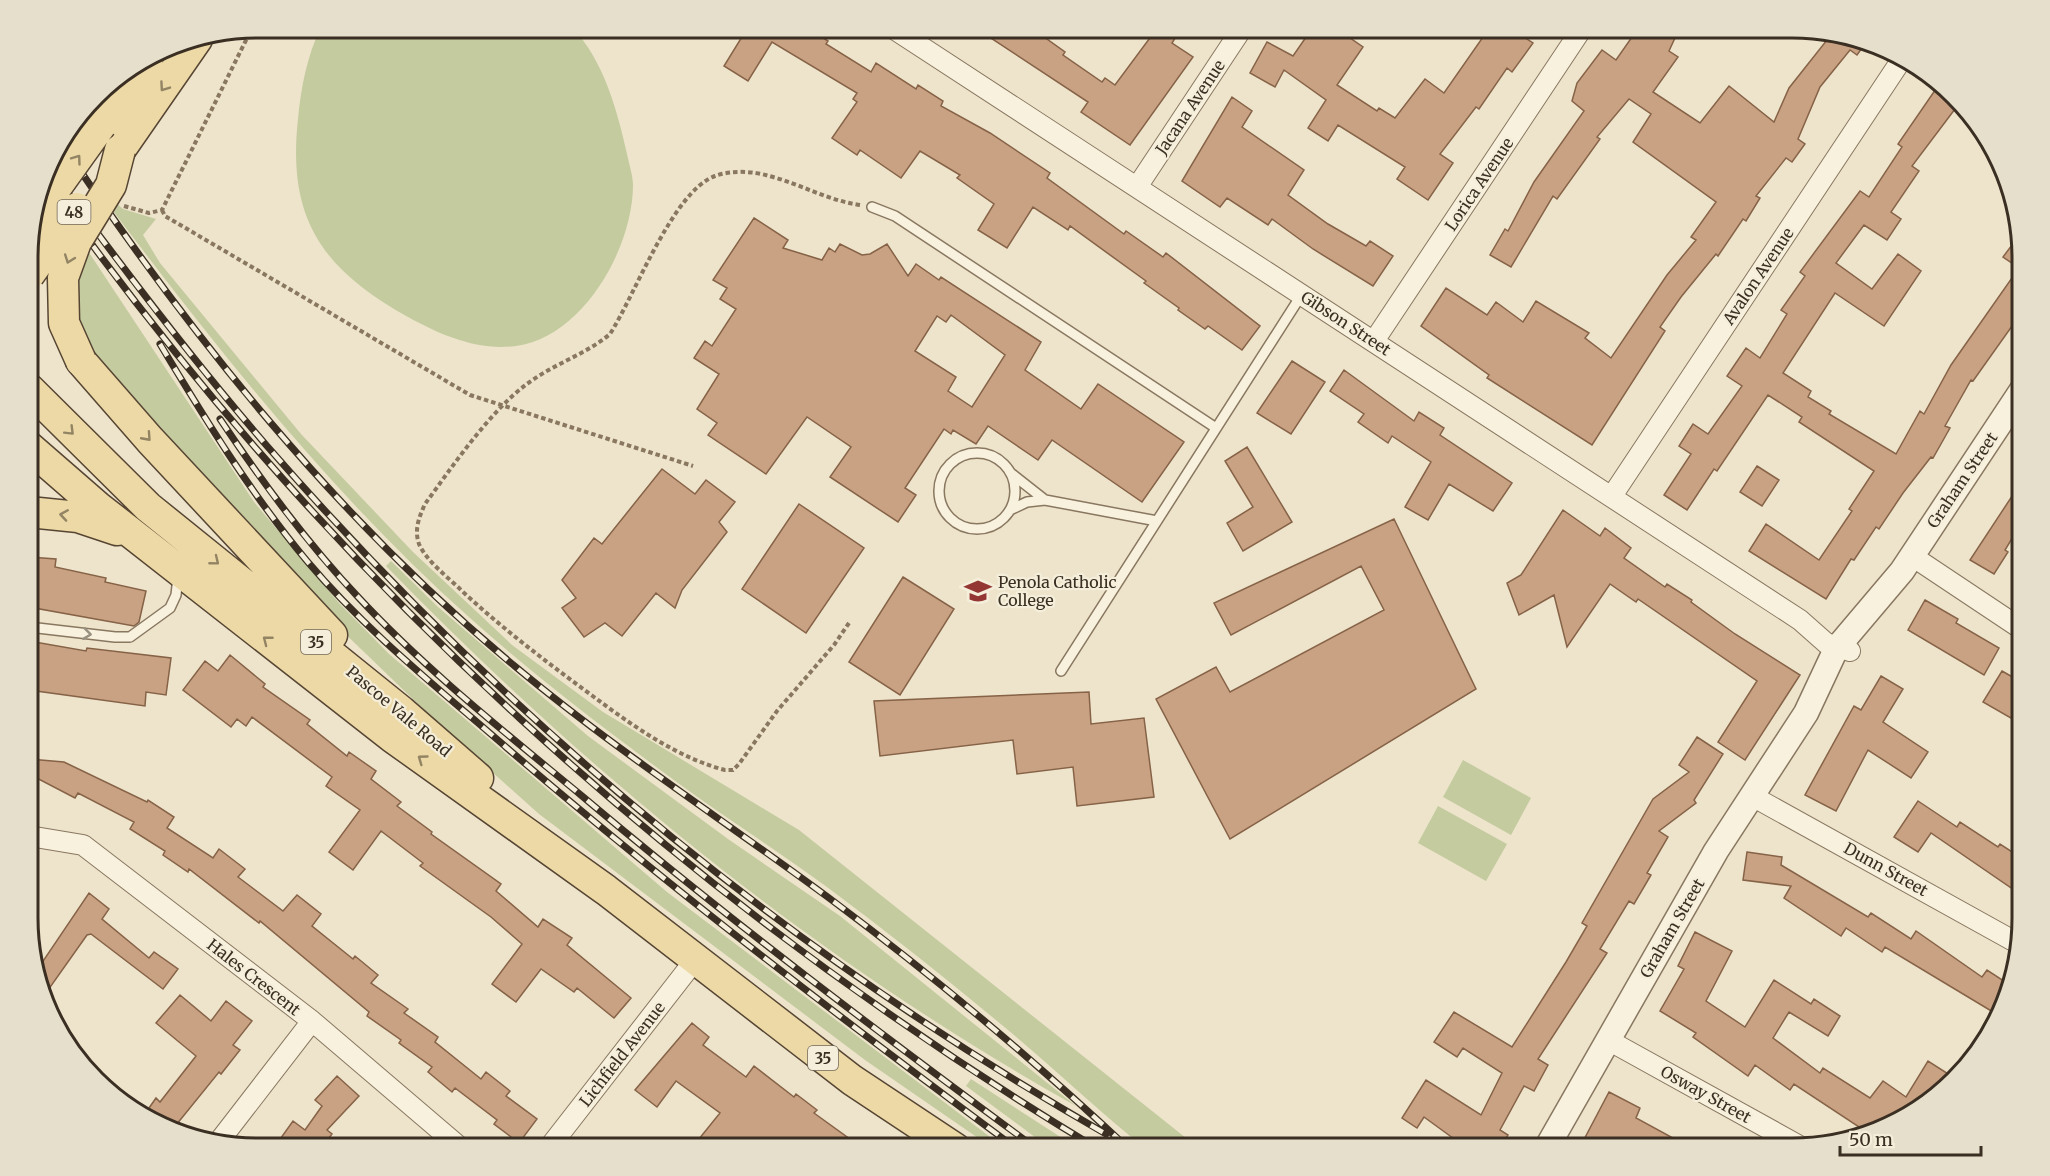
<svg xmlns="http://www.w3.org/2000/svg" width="2050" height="1176" font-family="Merriweather,serif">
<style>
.grass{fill:#c4cb9f}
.building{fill:#c8a283;stroke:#866247;stroke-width:1.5;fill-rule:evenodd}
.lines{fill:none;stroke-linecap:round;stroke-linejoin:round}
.service-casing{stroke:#897760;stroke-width:12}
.minor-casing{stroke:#897760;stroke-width:22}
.tertiary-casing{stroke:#897760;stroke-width:27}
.primary-casing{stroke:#574533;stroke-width:33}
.path{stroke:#897760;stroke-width:4;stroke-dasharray:4.5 3;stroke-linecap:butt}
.service{stroke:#f7f1de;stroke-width:9}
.minor{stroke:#f7f1de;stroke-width:20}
.tertiary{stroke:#f7f1de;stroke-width:24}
.primary{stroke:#ecd9a6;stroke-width:30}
.rail-casing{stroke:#3a2f22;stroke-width:7}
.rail{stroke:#f4eeda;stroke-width:4.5;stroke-dasharray:14;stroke-linecap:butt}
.primary-bridge-casing{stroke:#574533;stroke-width:33;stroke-linecap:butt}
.primary-bridge{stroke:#ecd9a6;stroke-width:30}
.oneway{stroke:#938464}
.oneway2{stroke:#989080}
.labels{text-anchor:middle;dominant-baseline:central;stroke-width:4.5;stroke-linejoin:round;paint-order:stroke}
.shield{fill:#f4eeda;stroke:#726859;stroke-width:1.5}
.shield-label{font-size:15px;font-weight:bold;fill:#3a2f22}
.street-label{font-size:16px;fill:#3a2f22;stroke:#f4eeda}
.poi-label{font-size:16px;fill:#3a2f22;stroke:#f4eeda;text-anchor:start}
.rim{fill:none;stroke:#3a2f22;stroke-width:3}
</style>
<rect width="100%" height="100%" fill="#ede4cb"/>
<path class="grass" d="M321,27H572C604,61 617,110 627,154C629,164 633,176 633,185C633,248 583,337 516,346C477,351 441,335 408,317C322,269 287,219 298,119C301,87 307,56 321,27Z
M110,198L123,209L156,219L143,235L160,263L301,434L413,552L512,645L603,712L799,830L1186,1138L1179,1149H1152L1130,1136C1088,1101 1049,1064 1008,1030C949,981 889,933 827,887C778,851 727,819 678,783C607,731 536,677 470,618C332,495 218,350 107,203Z
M82,242L254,502L339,603L389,654L667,892L1006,1149H994L865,1060L539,814L446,731L334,623L88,356L72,311Z
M391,561L438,607L588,736L728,839L840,916L1076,1106C820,963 590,776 386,566Z
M1463,760L1531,798L1511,835L1443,797Z
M1438,806L1507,844L1486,881L1418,843Z
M971,1079L1079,1149H1051L966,1086Z"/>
<path class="building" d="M748,27H806L828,41L826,44L871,72L876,63L916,89L918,85L943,101L941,106L990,133L1050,173L1047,178L1124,234L1126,231L1163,257L1166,253L1260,326L1242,350L1208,326L1205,329L1178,310L1179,308L1144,283L1146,281L1070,226L1068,230L1033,207L1007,248L978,230L994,204L957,178L960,175L920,151L901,178L860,150L857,155L832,138L857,102L853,99L857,93L772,42L748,81L724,66Z
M974,27H1030L1065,52L1063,55L1102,82L1105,78L1115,85L1158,27H1182L1172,43L1193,57L1130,145L1081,112L1088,102Z
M1313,27H1334L1363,47L1337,85L1377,111L1379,108L1395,118L1425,79L1444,93L1490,27H1535L1527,39L1533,43L1512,72L1507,68L1479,109L1476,107L1440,154L1453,163L1428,200L1397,179L1405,167L1338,125L1328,141L1308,128L1326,100L1284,70L1275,87L1250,73L1267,42L1293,56Z
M1639,27H1680L1669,51L1678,57L1653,92L1700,123L1729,86L1774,122L1789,88L1831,35L1827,32L1852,35L1867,41L1857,55L1850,50L1820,87L1798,139L1805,144L1792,162L1786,158L1756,196L1760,198L1746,221L1743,219L1718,256L1716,254L1681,297L1660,327L1665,331L1592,445L1487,378L1489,375L1421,326L1446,288L1487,315L1496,302L1523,322L1536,301L1589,333L1585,338L1611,358L1667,275L1696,240L1691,237L1716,202L1633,142L1651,114L1629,99L1597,137L1600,139L1557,199L1553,196L1511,267L1490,255L1505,229L1508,231L1534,182L1584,111L1572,101L1577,83L1602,50L1616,60Z
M1938,86L1958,105L1912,166L1919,171L1891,212L1901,219L1887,240L1864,225L1836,263L1872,289L1898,254L1921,271L1884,326L1835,293L1783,373L1811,391L1808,397L1831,411L1829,414L1896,454L1920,411L1924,414L1951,365L2019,268L2003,257L2021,233L2022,312L1973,381L1971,380L1945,426L1950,428L1933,458L1931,457L1903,493L1879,529L1876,527L1854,560L1851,559L1826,599L1749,551L1766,524L1819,560L1852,511L1849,509L1874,471L1799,422L1802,417L1768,395L1717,471L1714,469L1687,510L1664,495L1691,454L1679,446L1693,424L1708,434L1742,386L1727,376L1746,348L1760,358L1787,314L1781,310L1805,276L1800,272L1860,191L1869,197L1902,147L1898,144Z
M1232,97L1252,111L1242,127L1304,170L1288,195L1328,224L1366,246L1370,241L1393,256L1373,286L1313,249L1272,219L1268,225L1227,198L1220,207L1182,181Z
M754,218L788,240L783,248L822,260L829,248L835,252L840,244L862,255L870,254L887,244L908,276L916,264L939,280L941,277L1041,342L1025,370L1081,409L1098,384L1184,442L1142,502L1052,440L1038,460L988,426L976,444L953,430L951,434L944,429L905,488L916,495L898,522L830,477L851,447L807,417L766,474L708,435L717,423L697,409L719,374L694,358L705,341L712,346L736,309L720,299L727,288L713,280ZM951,315L1005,355L972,407L948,391L956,377L915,351L937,316L946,322Z
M1292,361L1325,382L1291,434L1257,413Z
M1344,370L1414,421L1419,412L1444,428L1440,435L1512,483L1493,511L1449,484L1428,520L1405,507L1431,462L1392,436L1388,443L1358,422L1364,414L1330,391Z
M1247,447L1292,522L1243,551L1227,523L1253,507L1225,461Z
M1757,466L1779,480L1762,506L1740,492Z
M662,469L695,494L706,480L735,502L719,522L727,532L682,590L675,608L656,593L622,636L605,623L584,637L562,608L576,598L562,580L594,538L602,544Z
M2022,481V522L2005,550L2008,552L1994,574L1970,560Z
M799,504L864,548L806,633L742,589Z
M1563,510L1600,536L1605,528L1631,548L1624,558L1665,587L1667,584L1692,600L1691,602L1735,634L1800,675L1745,760L1718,742L1757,681L1638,599L1636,602L1610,584L1567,647L1554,595L1519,615L1507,583L1521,575Z
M1394,519L1476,689L1230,839L1156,699L1216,667L1230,692L1384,610L1361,566L1231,635L1214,603Z
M29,557L56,559L55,567L106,578L105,582L146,591L139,622L134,626L29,607Z
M903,577L954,609L900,695L849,662Z
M1925,600L1958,619L1956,623L1999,648L1984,675L1908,630Z
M29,641L86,651L87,648L171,658L166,695L146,692L145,706L29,690Z
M230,655L265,684L263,687L310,720L307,724L347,756L349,752L376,771L371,779L401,802L397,806L432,832L431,834L501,884L496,891L538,927L543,919L572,938L567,945L631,998L614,1018L577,988L574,992L541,969L516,1002L492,984L522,944L491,917L420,866L423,863L381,831L353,870L329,852L360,810L326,786L332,777L252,717L246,726L237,719L231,727L183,690L205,661L218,671Z
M2002,671L2023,683V725L1983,702Z
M1881,676L1903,689L1883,722L1928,752L1911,778L1868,750L1836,811L1805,795L1854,706L1861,710Z
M1089,692L1091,724L1144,718L1154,797L1077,806L1073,767L1017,774L1013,740L880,756L874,701Z
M1697,737L1723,754L1694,800L1696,803L1659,831L1668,837L1647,873L1651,875L1634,904L1629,901L1600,949L1607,953L1538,1059L1548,1065L1534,1091L1524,1086L1500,1130L1508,1135L1499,1149H1468L1424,1117L1417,1128L1402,1118L1426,1080L1481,1115L1502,1073L1463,1048L1457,1057L1434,1042L1454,1012L1512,1047L1566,962L1587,926L1582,923L1653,799L1689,772L1679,765Z
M29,759L64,762L147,802L148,800L174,817L167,828L213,858L219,849L245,869L238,877L283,911L297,895L321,914L312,926L353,959L355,956L378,975L371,983L408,1009L404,1013L438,1037L435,1042L481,1079L486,1072L510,1091L506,1096L537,1119L519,1143L494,1124L497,1120L455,1088L452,1092L428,1072L432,1067L399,1043L401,1040L367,1016L369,1012L260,921L259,923L189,869L188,872L163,855L165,851L130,829L134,822L78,793L75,798L29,774Z
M1918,801L1957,827L1960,822L1998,847L2000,844L2023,859V896L1931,833L1918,852L1894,837Z
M1747,852L1782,857L1781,865L1868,917L1871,913L1911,939L1916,931L1982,977L1987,970L2007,983L1998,1015L1885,947L1882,952L1846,928L1841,936L1784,898L1791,886L1743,880Z
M89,893L109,909L102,919L149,958L154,952L178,969L163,989L91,934L87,935L46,993L37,970Z
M1695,932L1732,951L1706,1001L1745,1027L1774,980L1811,1004L1814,999L1840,1016L1828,1036L1789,1012L1773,1038L1820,1073L1823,1068L1870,1098L1883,1081L1906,1097L1928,1061L1953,1077L1945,1089L1908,1118L1865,1131L1794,1084L1790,1090L1755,1065L1748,1076L1693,1037L1696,1033L1660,1011L1684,969L1678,966Z
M180,995L211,1021L226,1001L252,1021L233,1045L240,1050L221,1074L219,1072L172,1130L142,1118L156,1098L160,1102L196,1056L156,1023Z
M692,1023L709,1037L703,1045L746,1077L754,1066L794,1097L796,1094L817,1110L814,1113L847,1137L838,1149H711L699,1139L720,1113L676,1081L657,1107L635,1090Z
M337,1076L359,1096L327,1130L332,1134L321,1149H273L293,1121L305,1130L322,1106L315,1100Z
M1609,1092L1640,1108L1636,1118L1693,1149H1579Z"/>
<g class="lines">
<defs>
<path id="service" d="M872,207L895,216L1216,428
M939 491a38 38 0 1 1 76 0a38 38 0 1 1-76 0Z
M1012,474L1045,500
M1010,510L1027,502L1045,500L1157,521
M29,627L115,637H130L170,608L176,595L178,577
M1061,671L1302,294"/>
<path id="minor" d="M891,27L1800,620L1826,643L1850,651
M1137,187L1243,27
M1374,341L1583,27
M1612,496L1904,56
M1912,556L2023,630
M1752,796L2019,944
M29,836L83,845L312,1021L462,1149
M1608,1040L1805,1149
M217,1144L312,1021
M548,1149L695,960"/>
<path id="tertiary" d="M1546,1149L1716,851L1806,713L1836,649L1902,571L2022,390"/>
<path id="primary" d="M101,125L148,58
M120,150L197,39
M81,361L150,440L332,635
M29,389L148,507L401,711L478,778
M29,447L98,507L392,737L606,890L852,1080L956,1149
M29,512L78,517L117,530"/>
</defs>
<use href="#service" class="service-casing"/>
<use href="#minor" class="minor-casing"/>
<use href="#tertiary" class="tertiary-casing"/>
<use href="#primary" class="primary-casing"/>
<path class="path" d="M124,206L149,213L162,210L252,28
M162,210L165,216L470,395L693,466
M849,623L834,645L777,711L739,764L733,770H725C678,758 633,726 594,697C548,663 504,630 462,591C448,577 427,562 419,544C414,530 419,517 425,504C452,467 490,411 527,384C553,364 585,355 610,334C635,295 673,191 715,176C731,170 753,171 769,176C801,184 826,200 860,205"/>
<use href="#service" class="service"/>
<use href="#minor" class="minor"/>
<use href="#tertiary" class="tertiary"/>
<use href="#primary" class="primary"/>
<defs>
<path id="rail" d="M61,142C190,336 337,519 517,668C618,752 728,823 833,901C936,978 1035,1061 1129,1149
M48,166C118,262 189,356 267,446C507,721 789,953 1106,1134
M44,178C322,574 684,900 1098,1149
M160,344C205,419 251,494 307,561C366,631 438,688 507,748C671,889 843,1020 1017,1149
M220,419C262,482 307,543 359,598C426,670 506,733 582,796C729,920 882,1035 1037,1149"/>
</defs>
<use href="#rail" class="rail-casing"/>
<use href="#rail" class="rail"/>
<defs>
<path id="primary-bridge" d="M30,224L101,125
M29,275L77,208
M81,361L64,323L63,278L76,242L111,185L120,150"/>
</defs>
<use href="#primary-bridge" class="primary-bridge-casing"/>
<use href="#primary-bridge" class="primary-bridge"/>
</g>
<defs><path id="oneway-chevron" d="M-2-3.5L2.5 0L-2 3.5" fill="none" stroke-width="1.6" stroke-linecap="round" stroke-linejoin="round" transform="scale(1.5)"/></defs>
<g class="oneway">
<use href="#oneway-chevron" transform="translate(164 87) rotate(125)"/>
<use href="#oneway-chevron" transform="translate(77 159) rotate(-54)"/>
<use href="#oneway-chevron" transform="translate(69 259) rotate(110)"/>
<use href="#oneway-chevron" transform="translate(70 431) rotate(45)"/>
<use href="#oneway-chevron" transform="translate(147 437) rotate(48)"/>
<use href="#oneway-chevron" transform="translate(64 515) rotate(-171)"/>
<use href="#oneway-chevron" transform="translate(215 561) rotate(39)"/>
<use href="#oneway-chevron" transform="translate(267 640) rotate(-142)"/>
<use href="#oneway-chevron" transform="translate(422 759) rotate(-144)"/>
</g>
<use class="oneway2" href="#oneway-chevron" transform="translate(87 634) rotate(7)"/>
<defs>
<symbol id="school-bare" viewBox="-9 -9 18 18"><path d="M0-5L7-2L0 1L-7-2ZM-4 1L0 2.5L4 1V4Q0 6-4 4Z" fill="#943633" stroke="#f4eeda" stroke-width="2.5" paint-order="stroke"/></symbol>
</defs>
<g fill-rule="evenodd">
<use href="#school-bare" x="959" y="572" width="38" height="38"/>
</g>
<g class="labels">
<g class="shield">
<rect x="57.5" y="200" width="33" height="24" rx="4.5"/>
<rect x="301" y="630" width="30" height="24" rx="4.5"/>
<rect x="808" y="1046" width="30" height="24" rx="4.5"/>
</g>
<g class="shield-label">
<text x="74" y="212">48</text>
<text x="316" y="642">35</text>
<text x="823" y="1058">35</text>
</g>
<g class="street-label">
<text transform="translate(1190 107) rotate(-56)">Jacana Avenue</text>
<text transform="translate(1479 184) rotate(-56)">Lorica Avenue</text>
<text transform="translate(1758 276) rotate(-56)">Avalon Avenue</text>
<text transform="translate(1346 323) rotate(33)">Gibson Street</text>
<text transform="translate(1962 480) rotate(-56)">Graham Street</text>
<text transform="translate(399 711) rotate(40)">Pascoe Vale Road</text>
<text transform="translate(1886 869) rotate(29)">Dunn Street</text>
<text transform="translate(1672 928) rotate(-60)">Graham Street</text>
<text transform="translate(254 977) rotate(38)">Hales Crescent</text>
<text transform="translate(622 1054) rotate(-52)">Lichfield Avenue</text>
<text transform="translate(1706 1094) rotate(29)">Osway Street</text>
</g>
<g class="poi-label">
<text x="998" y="582">Penola Catholic<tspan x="998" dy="18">College</tspan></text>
</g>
</g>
<path d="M0 0H2050V1176H0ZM258 38H1792A220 220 0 0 1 2012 258V918A220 220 0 0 1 1792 1138H258A220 220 0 0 1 38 918V258A220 220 0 0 1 258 38Z" fill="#e5dfcb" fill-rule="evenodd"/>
<path class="rim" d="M258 38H1792A220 220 0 0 1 2012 258V918A220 220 0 0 1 1792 1138H258A220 220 0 0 1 38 918V258A220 220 0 0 1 258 38Z"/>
<path d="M1840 1146v9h141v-9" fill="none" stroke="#3a2f22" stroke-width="3"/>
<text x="1849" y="1146" font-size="18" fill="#3a2f22" stroke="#f4eeda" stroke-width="4.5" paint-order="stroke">50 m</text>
</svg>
